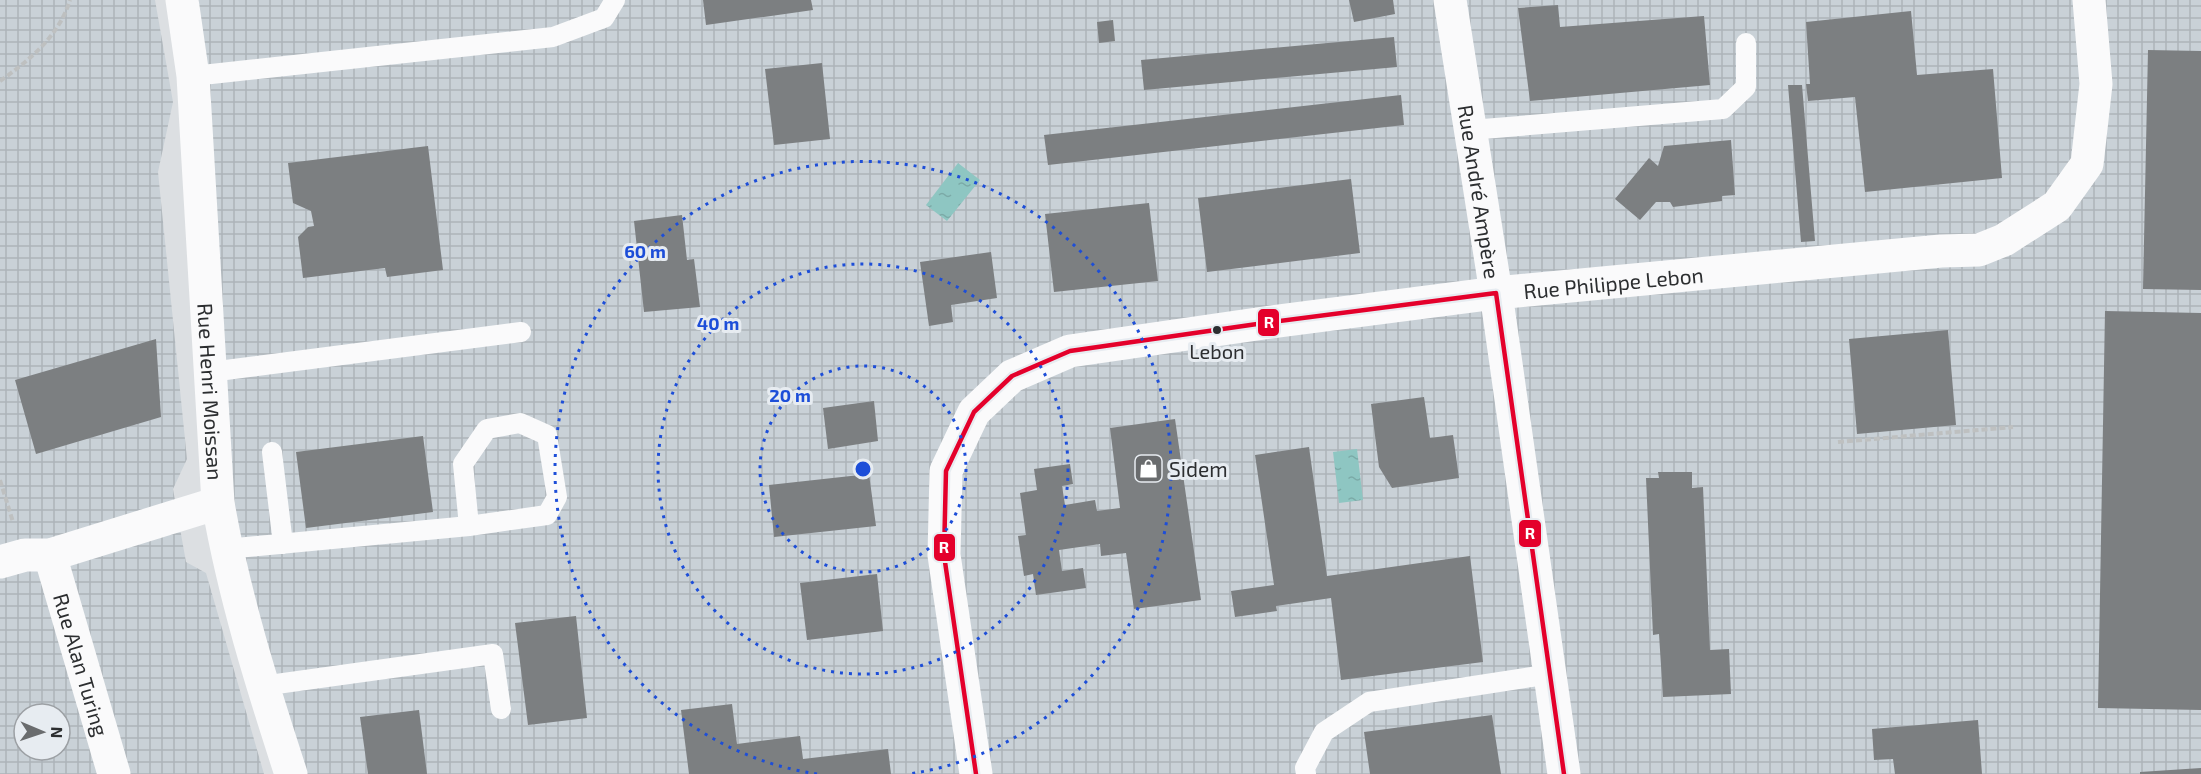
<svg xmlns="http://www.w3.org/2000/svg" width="2201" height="774" font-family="'Exo 2',sans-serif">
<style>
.industrial{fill:url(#industrial-grid);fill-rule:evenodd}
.water{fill:url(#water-ripples)}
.building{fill:#7c7f81}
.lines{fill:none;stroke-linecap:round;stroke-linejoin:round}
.path{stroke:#bec0c0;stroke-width:4;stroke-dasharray:6 3;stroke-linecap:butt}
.service{stroke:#fafafb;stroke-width:20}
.minor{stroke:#fafafb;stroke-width:33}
.bus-1-casing{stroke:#e7ecf1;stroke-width:9}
.bus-1{stroke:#e4002b;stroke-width:4.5}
.ring{fill:none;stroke:#1d4ed8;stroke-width:3;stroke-dasharray:3 6}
.bus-dot{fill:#2c2e30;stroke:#e7ecf1;stroke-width:2}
.labels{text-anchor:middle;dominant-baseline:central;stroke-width:6;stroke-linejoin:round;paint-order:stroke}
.bus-label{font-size:20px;fill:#2c2e30;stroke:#e7ecf1}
.street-label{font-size:21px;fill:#2c2e30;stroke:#e7ecf1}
.poi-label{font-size:21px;fill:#2c2e30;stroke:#e7ecf1;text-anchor:start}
.centre{fill:#1d4ed8;stroke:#e7ecf1;stroke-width:3}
.ring-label{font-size:18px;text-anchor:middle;font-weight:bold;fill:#1d4ed8;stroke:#e7ecf1;stroke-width:6;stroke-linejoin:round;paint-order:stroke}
.line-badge{stroke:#e7ecf1;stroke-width:2}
.badge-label{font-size:16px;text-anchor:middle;font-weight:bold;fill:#fff}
</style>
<defs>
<pattern id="industrial-grid" width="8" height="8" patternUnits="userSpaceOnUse" patternTransform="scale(1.5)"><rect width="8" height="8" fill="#c9d1d7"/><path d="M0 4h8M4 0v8" fill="none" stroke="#adb4b9"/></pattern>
<pattern id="water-ripples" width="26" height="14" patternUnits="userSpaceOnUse" patternTransform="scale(1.5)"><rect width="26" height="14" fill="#8ec6c2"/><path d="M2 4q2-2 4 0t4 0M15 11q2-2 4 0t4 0" fill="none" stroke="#7baaa7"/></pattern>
</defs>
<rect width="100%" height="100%" fill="#dcdfe2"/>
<path class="industrial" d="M0,0H155L173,102L158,172L187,459L173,489L186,562L206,573L264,774H0ZM24,714H60V750H24Z
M169,0H2201V774H305L244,585Z"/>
<path class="water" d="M958,163L980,180L947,221L926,205Z
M1357,449L1363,500L1339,503L1333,452Z"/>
<path class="building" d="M703,0H811L813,10L706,25Z
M1349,0H1393L1395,14L1354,22Z
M1558,5L1560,27L1704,16L1710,85L1530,101L1518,8Z
M1911,11L1917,75L1993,69L2002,178L1865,192L1855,97L1808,101L1806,84H1810L1806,22Z
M1113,20L1115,41L1099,43L1097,22Z
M1394,37L1397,67L1144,90L1141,60Z
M2148,50L2201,51V290L2143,289Z
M822,63L830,139L774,145L765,69Z
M1788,85H1802L1815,241L1801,242Z
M1401,95L1404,125L1048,165L1044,135Z
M1731,140L1735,195L1722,196V201L1673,207L1670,202H1656L1640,220L1615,199L1649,158L1658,166L1664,146Z
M428,146L443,270L387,277L385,268L303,278L298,237L308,227L314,226L311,211L293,203L288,163Z
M1351,179L1360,253L1207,272L1198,198Z
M1149,203L1158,281L1054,292L1045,214Z
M682,215L687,260L694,259L700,307L644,312L634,221Z
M991,252L997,298L951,305L953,322L929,326L920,262Z
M2105,311L2201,313V710L2098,708Z
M1948,330L1956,425L1857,434L1849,339Z
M156,339L161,417L36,454L15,380Z
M1424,397L1430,438L1453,435L1459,478L1392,488L1379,467L1371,404Z
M874,401L878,441L828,449L823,408Z
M1175,419L1201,600L1134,609L1126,553L1101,556L1100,544L1059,550L1062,571L1083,568L1086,588L1036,595L1033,574L1024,576L1018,536L1026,535L1020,493L1037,490L1034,469L1070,464L1073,484L1062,486L1065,505L1095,500L1097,511L1120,508L1110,428Z
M423,436L433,512L306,528L296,452Z
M1309,447L1327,576L1470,556L1483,662L1341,680L1331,598L1276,606L1277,611L1235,617L1231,591L1274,585L1255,455Z
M1658,472H1692V488L1703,487L1710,650L1729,649L1731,694L1663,697L1659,634L1653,635L1646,478H1659Z
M869,474L876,526L774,537L769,485Z
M877,574L883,631L807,640L800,583Z
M576,616L587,718L528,725L515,623Z
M732,704L737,744L800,736L803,759L888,749L891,774H689L681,710Z
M419,710L427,774H368L360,717Z
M1492,715L1501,774H1370L1364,732Z
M1978,720L1982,774H1895L1893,759L1874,760L1872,729Z
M2201,768V774H2140V772Z"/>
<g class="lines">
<path class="path" d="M0,81C30,60 59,36 70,0
M1838,442L2013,427
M0,480L13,522"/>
<path class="service" d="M193,76L553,37L604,18L615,0
M1471,130L1723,109L1746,87V43
M210,372L521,332
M272,452L283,544
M226,549L469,526L547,515L557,497L547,435L520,423L487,429L463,464L469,526
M262,686L493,654L501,709
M1306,774L1305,768L1324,732L1369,702L1551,674"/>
<g class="minor">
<path id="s1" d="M182,0L193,76L218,503C234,596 262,685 291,774"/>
<path id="s2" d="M1450,0L1496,293L1564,774"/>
<path id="s3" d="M50,555L114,774"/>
<path d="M0,562L25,555H50L218,503"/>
<path id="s4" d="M976,774L944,555L946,471L974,412L1012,376L1070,351L1264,323L1496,293L1941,251L1979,250L2004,240L2057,206L2087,164L2096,84L2089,0"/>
</g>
<defs>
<path id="bus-1" d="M1496,293L1564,774
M976,774L944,555L946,471L974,412L1012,376L1070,351L1264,323L1496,293"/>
</defs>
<use href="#bus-1" class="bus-1-casing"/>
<use href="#bus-1" class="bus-1"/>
</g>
<g class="ring">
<circle cx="863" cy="469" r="103"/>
<circle cx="863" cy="469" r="205"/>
<path d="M817 774A308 308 0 1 1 909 774"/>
</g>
<defs>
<symbol id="shop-square" viewBox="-11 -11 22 22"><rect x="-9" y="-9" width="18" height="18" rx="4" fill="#6a6c6e" stroke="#e7ecf1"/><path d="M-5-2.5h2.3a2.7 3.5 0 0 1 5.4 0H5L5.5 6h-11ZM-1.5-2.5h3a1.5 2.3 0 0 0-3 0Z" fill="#fff"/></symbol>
</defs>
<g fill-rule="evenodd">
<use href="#shop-square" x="1132" y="452" width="33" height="33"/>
</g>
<circle class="bus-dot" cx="1217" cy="330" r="5"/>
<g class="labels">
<g class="bus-label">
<text x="1217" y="351">Lebon</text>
</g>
<g class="street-label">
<text stroke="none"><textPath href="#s2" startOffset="194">Rue André Ampère</textPath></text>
<text stroke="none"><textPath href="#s4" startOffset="1034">Rue Philippe Lebon</textPath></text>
<text stroke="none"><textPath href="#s1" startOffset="393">Rue Henri Moissan</textPath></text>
<text stroke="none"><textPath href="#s3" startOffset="114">Rue Alan Turing</textPath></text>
</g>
<g class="poi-label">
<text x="1169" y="468">Sidem</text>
</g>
</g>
<circle cx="863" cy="469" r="9" class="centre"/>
<g class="ring-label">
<text x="645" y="258">60 m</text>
<text x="718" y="330">40 m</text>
<text x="790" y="402">20 m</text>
</g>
<g class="line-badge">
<rect x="1257" y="308" width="23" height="29" rx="6" fill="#e4002b"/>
<rect x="1518" y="519" width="24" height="29" rx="6" fill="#e4002b"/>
<rect x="933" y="533" width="23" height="29" rx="6" fill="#e4002b"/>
</g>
<g class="badge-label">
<text x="1269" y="328">R</text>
<text x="1530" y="539">R</text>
<text x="944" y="553">R</text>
</g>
<g transform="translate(42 732) rotate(92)"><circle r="28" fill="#e7ecf1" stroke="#9ca0a4" stroke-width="1.5"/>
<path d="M0-4.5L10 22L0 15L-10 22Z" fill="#6a6c6e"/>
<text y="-9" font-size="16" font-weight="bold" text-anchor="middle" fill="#2c2e30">N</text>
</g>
</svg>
